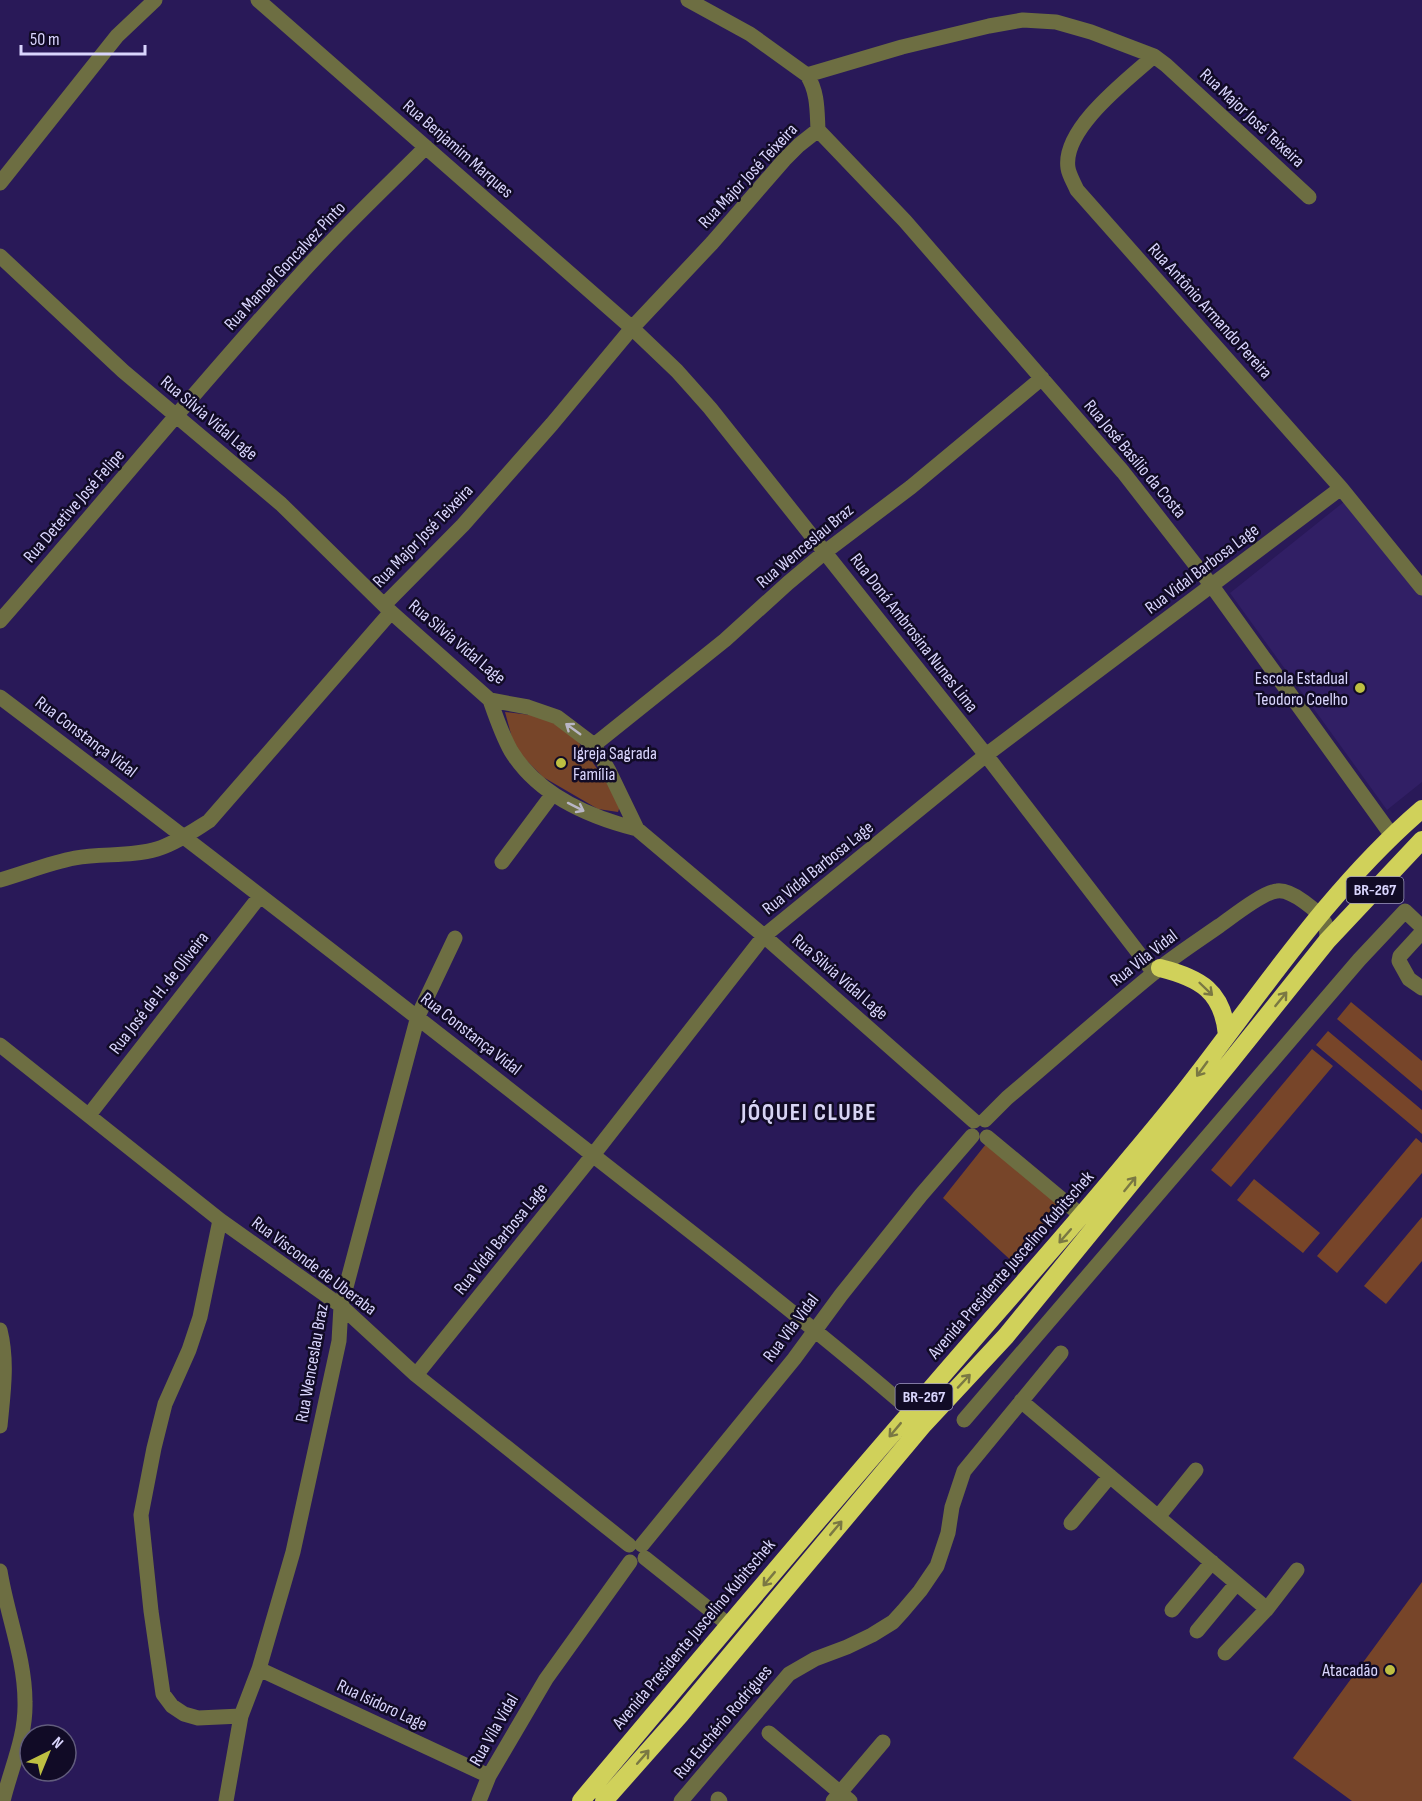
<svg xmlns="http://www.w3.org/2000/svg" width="1422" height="1801" font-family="'Sofia Sans Condensed',sans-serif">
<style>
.built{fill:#311f65}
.building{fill:#774529}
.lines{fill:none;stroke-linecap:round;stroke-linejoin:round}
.minor{stroke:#6d6e42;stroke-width:15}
.highway{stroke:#d0d15a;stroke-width:18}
.oneway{stroke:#b9b6c5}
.oneway2{stroke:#7a7843}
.poi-dot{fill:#bebf42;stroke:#110b26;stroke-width:2}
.labels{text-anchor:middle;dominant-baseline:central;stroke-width:5;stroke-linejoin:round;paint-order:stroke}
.shield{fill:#110b26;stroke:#9d98bc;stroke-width:1.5}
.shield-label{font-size:16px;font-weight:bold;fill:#d9d5fd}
.street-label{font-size:18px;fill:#d9d5fd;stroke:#110b26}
.poi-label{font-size:18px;fill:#d9d5fd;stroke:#110b26;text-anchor:end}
.district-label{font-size:24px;font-weight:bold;letter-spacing:1.5px;fill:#d7d4f4;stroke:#110b26}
</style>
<rect width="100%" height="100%" fill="#291958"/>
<path class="built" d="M1345,501L1422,595V782L1387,810L1230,593Z"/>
<path class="building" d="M505,712L547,717L575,737L621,803L618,812L598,809L543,777L515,749Z
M1351,1002L1422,1061V1091L1337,1019Z
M1328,1031L1422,1110V1134L1316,1045Z
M1312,1049L1333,1066L1231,1187L1211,1170Z
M1416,1138L1422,1143V1173L1337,1273L1317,1256Z
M986,1144L1068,1209L1016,1265L943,1198Z
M1254,1179L1320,1233L1303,1253L1237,1200Z
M1422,1217V1261L1386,1304L1364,1286Z
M1422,1582V1801H1352L1293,1758Z"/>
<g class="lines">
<path class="minor" d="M258,0L632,328L677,371L710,408L986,755L1154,973
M1154,56C1127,80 1062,129 1068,168C1069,175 1074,183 1077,190L1341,488L1422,588
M807,75L902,47L989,26L1023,20L1056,22L1091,32L1154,56L1166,65L1203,99L1309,197
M818,130L905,221L1123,472L1212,586L1393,837
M0,183L117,36L155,0
M0,256L123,371L281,504L391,612L490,700L528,707L557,717L594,745L609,771L637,829L764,936L974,1121
M384,605L463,525L552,424L632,328L712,243L784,160L799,145L818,130C817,111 818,92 807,75L750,34L688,0
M0,621C100,507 196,389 298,277C338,232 383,190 426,147
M0,697C200,848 397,1001 594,1156C701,1240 808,1322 911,1411
M490,700C496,717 502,735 511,751C538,795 589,817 637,829
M594,745L725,640L788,583L825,552L911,487L1042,378
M502,862L552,795
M0,880C25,873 49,863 75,858C102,853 131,857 157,849C176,843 193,831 209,821L391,612
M1422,932L1400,956L1399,961L1409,979L1422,988
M0,1045L220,1220L341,1306L416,1375L629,1545
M89,1115L260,896
M985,1120L1007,1098C1058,1055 1108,1010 1160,968C1179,953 1199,940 1219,926C1232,917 1263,892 1277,891C1291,889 1319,911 1325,923C1327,929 1327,935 1327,941
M987,1137L1082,1216
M220,1220L200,1317L189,1350L165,1404L154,1448L141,1515L151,1611L163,1694L172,1706L184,1714L198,1718L241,1716
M0,1330C8,1362 3,1394 0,1426
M416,1375L593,1155L764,936L986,755L1341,488
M1021,1401L1267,1609
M964,1420L1359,960L1405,911L1422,927
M1158,1517L1196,1470
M1071,1523L1110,1476
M642,1545L794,1359L841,1295L921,1195L972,1136
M645,1558L729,1625
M0,1571C7,1615 25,1658 25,1702C26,1737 11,1768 3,1801
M1172,1610L1212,1562
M1197,1631L1236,1584
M1225,1653L1267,1609L1297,1570
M259,1669L489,1776
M769,1733L850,1801
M718,1799L720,1801
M226,1801L241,1716L259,1669L293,1552L339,1341L341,1306L418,1016L455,938
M479,1801L489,1776L546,1679L630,1562
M681,1801L789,1674L815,1659L847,1647L872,1635L893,1622L903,1611L920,1591L937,1566L948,1533L952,1507L964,1471L1061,1353
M833,1801L883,1742"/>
<path class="highway" d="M1160,968C1200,978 1223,991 1227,1035
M581,1801C690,1671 800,1540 911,1412C983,1327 1058,1245 1129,1159C1150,1134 1171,1109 1191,1083C1264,989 1331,887 1422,809
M604,1801L681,1714L924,1424L1006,1336L1230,1062L1327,941L1422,840"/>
</g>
<defs><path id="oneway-shaft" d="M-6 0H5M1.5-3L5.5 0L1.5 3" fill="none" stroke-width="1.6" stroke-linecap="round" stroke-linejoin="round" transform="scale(1.5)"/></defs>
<g class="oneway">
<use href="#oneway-shaft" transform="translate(573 729) rotate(-144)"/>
<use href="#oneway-shaft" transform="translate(576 807) rotate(27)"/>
</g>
<g class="oneway2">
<use href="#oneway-shaft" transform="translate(1206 989) rotate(44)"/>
<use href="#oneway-shaft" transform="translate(1281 999) rotate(-51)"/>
<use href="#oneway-shaft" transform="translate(1202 1069) rotate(126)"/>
<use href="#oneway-shaft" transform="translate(1130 1184) rotate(-51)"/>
<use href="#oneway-shaft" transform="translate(1065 1236) rotate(131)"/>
<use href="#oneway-shaft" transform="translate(964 1381) rotate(-47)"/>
<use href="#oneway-shaft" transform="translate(895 1430) rotate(130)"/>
<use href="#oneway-shaft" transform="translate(836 1528) rotate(-50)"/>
<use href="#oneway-shaft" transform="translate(769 1579) rotate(130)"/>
<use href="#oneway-shaft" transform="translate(643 1757) rotate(-49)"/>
</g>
<g class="poi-dot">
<circle cx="1360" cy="688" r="6"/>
<circle cx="561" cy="763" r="6"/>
<circle cx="1390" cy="1670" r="6"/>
</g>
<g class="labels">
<g class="shield">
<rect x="1346.5" y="877" width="57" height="26" rx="4.5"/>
<rect x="895.5" y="1384" width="57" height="26" rx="4.5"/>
</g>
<g class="shield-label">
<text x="1375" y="890">BR-267</text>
<text x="924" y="1397">BR-267</text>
</g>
<g class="street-label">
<text transform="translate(1252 118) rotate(43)">Rua Major José Teixeira</text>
<text transform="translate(458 149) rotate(41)">Rua Benjamim Marques</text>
<text transform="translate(748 176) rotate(-47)">Rua Major José Teixeira</text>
<text transform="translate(285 266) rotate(-47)">Rua Manoel Goncalvez Pinto</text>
<text transform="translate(1210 311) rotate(48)">Rua Antônio Armando Pereira</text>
<text transform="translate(209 418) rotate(40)">Rua Sílvia Vidal Lage</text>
<text transform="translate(1135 459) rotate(50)">Rua José Basílio da Costa</text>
<text transform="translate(74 506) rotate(-49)">Rua Detetive José Felipe</text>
<text transform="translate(423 536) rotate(-46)">Rua Major José Teixeira</text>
<text transform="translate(805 546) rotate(-40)">Rua Wenceslau Braz</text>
<text transform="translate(1202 569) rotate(-37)">Rua Vidal Barbosa Lage</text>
<text transform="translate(914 633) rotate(52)">Rua Doná Ambrosina Nunes Lima</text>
<text transform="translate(457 642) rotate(40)">Rua Silvia Vidal Lage</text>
<text transform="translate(86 737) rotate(37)">Rua Constança Vidal</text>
<text transform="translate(818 868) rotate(-39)">Rua Vidal Barbosa Lage</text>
<text transform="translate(1144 958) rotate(-38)">Rua Vila Vidal</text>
<text transform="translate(840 977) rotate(41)">Rua Silvia Vidal Lage</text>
<text transform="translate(159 993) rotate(-52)">Rua José de H. de Oliveira</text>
<text transform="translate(471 1034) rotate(38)">Rua Constança Vidal</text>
<text transform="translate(501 1239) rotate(-51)">Rua Vidal Barbosa Lage</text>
<text transform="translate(1011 1265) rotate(-49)">Avenida Presidente Juscelino Kubitschek</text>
<text transform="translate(314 1266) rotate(37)">Rua Visconde de Uberaba</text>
<text transform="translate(791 1328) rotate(-53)">Rua Vila Vidal</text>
<text transform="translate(312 1363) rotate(-80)">Rua Wenceslau Braz</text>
<text transform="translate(694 1634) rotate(-50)">Avenida Presidente Juscelino Kubitschek</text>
<text transform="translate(382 1705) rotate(25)">Rua Isidoro Lage</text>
<text transform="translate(723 1722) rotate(-50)">Rua Euchério Rodrigues</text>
<text transform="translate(494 1730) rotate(-60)">Rua Vila Vidal</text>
</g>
<g class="poi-label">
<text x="1348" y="678">Escola Estadual<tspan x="1348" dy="21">Teodoro Coelho</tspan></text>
<text x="573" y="753" text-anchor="start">Igreja Sagrada<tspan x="573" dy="21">Família</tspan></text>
<text x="1378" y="1670">Atacadão</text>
</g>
<g class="district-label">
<text x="809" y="1112">JÓQUEI CLUBE</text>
</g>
</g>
<g transform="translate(48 1753) rotate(43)"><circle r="28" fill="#110b26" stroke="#615c7c" stroke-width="1.5"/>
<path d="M0-4.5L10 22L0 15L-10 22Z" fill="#bebf42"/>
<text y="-9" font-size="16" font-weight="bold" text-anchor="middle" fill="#d9d5fd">N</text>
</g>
<path d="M21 45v9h124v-9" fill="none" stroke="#d9d5fd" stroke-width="3"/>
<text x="30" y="45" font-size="18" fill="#d9d5fd" stroke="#110b26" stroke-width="4.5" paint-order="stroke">50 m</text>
</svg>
